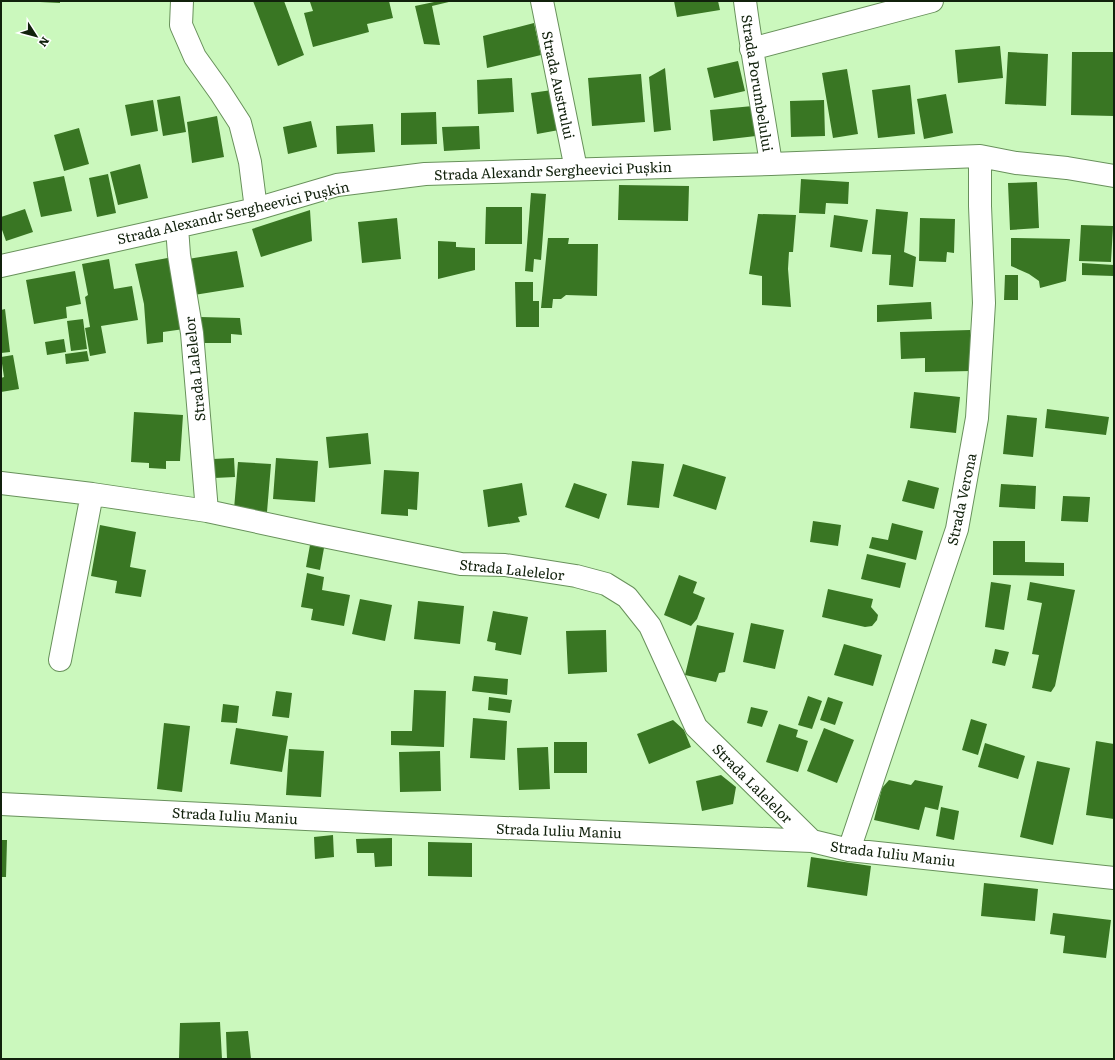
<svg xmlns="http://www.w3.org/2000/svg" width="1115" height="1060" font-family="Literata,serif">
<style>
.building{fill:#397623}
.lines{fill:none;stroke-linecap:round;stroke-linejoin:round}
.minor-casing{stroke:#68915b;stroke-width:24}
.minor{stroke:#fff;stroke-width:22}
.labels{text-anchor:middle;dominant-baseline:central;stroke-width:3;stroke-linejoin:round;paint-order:stroke}
.street-label{font-size:14px;fill:#11210c;stroke:#fff}
</style>
<rect width="100%" height="100%" fill="#cbf8bd"/>
<path class="building" d="M40,1H60V3L40,2Z
M253,1H284L304,55L278,66Z
M313,1H389L393,18L367,24L369,32L313,47L304,13L313,11L310,2Z
M434,1H453L432,6L440,45L424,44L415,6L434,2Z
M674,1H718L720,10L677,17Z
M534,23L541,55L487,68L483,36Z
M1000,46L1003,78L958,83L955,50Z
M1008,52L1048,54L1046,106L1005,104Z
M1072,52H1114V116L1071,115Z
M738,61L745,91L714,98L707,68Z
M665,68L671,130L654,132L649,77Z
M847,69L858,134L833,138L822,73Z
M641,74L645,122L592,126L588,78Z
M512,78L514,112L478,114L477,80Z
M910,85L915,134L878,138L872,90Z
M552,90L559,130L537,134L531,93Z
M946,94L953,133L924,139L917,99Z
M180,96L186,132L163,136L157,100Z
M153,100L158,131L131,136L125,105Z
M824,100L825,136L791,137L790,101Z
M753,106L756,136L713,141L710,110Z
M436,112L437,144L401,145V113Z
M217,116L224,157L192,163L187,122Z
M311,121L317,147L288,154L283,127Z
M373,124L375,152L337,154L336,126Z
M479,126L480,149L444,151L442,127Z
M79,128L89,164L64,171L54,135Z
M140,164L148,198L118,205L110,172Z
M108,174L116,213L97,217L89,178Z
M64,176L72,211L41,217L33,182Z
M801,179L849,182L848,204L826,203L825,214L799,213Z
M1037,182L1039,228L1010,230L1008,183Z
M619,185L689,186L688,221L618,220Z
M531,193L546,194L541,260L534,259L533,272L525,271Z
M486,207H522V244H485Z
M25,209L33,232L6,241L1,227V217Z
M876,209L908,212L904,252L916,257L913,287L889,285L891,255L872,254Z
M310,210L312,241L261,257L252,229Z
M758,214L796,215L793,252H789L788,269L791,307L762,305V276L749,274Z
M834,215L868,220L862,252L830,247Z
M397,218L401,259L362,263L358,222Z
M920,218L955,219L954,253L947,252L946,262L919,261Z
M1081,225L1113,226L1111,262L1079,261Z
M548,238H569L568,244H598L597,296L566,295L561,299H553L552,308H541Z
M1011,238L1070,239L1066,281L1040,288L1039,281L1029,274L1011,266Z
M438,241L456,242V247L475,248V270L438,279Z
M237,251L244,287L194,295L188,259Z
M173,257L184,329L163,332V342L147,344L144,304L135,264Z
M109,259L114,289L132,286L138,320L101,326L106,353L90,356L85,328L90,327L85,297L88,295L82,264Z
M1082,263L1114,265V276L1082,275Z
M75,271L81,304L66,307L67,318L34,324L26,280Z
M1005,275H1018V300H1004Z
M515,282H533V301H539V327H516Z
M931,302L932,319L877,322V305Z
M5,309L10,352L1,353V310Z
M200,317L240,318L242,335L231,334V343H203Z
M83,319L87,349L71,351L67,321Z
M970,330L971,371L925,372V358L901,359L900,332Z
M64,339L66,352L47,355L45,342Z
M87,351L89,361L66,364L65,354Z
M13,355L19,389L1,392V378L4,377L1,357Z
M914,392L960,397L956,433L910,428Z
M1047,409L1109,417L1106,435L1045,428Z
M134,412L183,415L180,461H166V469L149,468V463L131,462Z
M1007,415L1037,418L1033,457L1003,454Z
M368,433L371,464L329,468L326,437Z
M234,458L235,477L214,478L213,459Z
M276,458L318,461L315,502L273,499Z
M632,461L664,464L659,508L627,505Z
M238,462L271,464L267,512L234,509Z
M683,464L726,477L716,510L673,496Z
M384,470L419,472L417,510L408,509V516L381,514Z
M908,480L939,488L934,509L902,501Z
M522,483L527,515L518,517L520,522L488,527L483,490Z
M574,483L607,494L599,519L565,507Z
M1001,484L1036,486L1035,509L999,507Z
M1063,496L1090,497L1088,522L1061,521Z
M813,521L841,525L838,546L810,542Z
M892,523L923,531L916,560L869,548L872,537L888,540Z
M100,525L136,532L130,567L146,570L141,597L115,593L117,581L91,576Z
M993,541H1025V562L1064,563V576L993,575Z
M310,545L324,548L320,570L306,567Z
M867,554L906,563L900,588L861,579Z
M307,573L324,577L322,590L350,595L344,626L311,620L313,609L301,607Z
M679,575L697,582L693,593L705,598L697,619L691,626L664,615Z
M991,582L1011,585L1004,630L985,627Z
M1030,582L1075,590L1055,686L1051,692L1032,688L1039,655L1032,654L1042,603L1027,600Z
M828,589L873,599L871,607L878,615L877,620L872,626L865,627L822,617Z
M360,599L392,605L385,641L352,634Z
M418,601L464,606L460,644L414,639Z
M493,611L528,617L521,655L495,650L496,643L487,641Z
M751,623L784,630L775,669L743,662Z
M697,625L734,633L725,672L719,673L716,682L685,675Z
M606,630L607,672L568,674L566,631Z
M844,644L882,655L873,686L834,675Z
M995,649L1009,652L1005,666L992,663Z
M474,676L508,679L507,695L472,691Z
M414,690L446,691L444,747L391,745V731H412Z
M276,691L292,693L289,718L272,716Z
M808,696L822,701L812,729L798,725Z
M489,697L512,700L510,713L488,710Z
M828,697L843,702L835,725L820,720Z
M223,704L239,706L237,723L221,722Z
M751,707L768,711L762,727L747,723Z
M473,718L507,721L505,760L470,758Z
M971,719L987,724L978,755L962,750Z
M673,720L684,730L691,747L649,764L637,734Z
M164,723L190,726L182,792L157,789Z
M779,724L798,730L796,737L808,741L798,772L766,762Z
M236,728L288,736L282,772L230,764Z
M824,728L854,740L837,783L807,771Z
M1096,741L1114,744V819L1086,815Z
M554,742H587V773H554Z
M985,743L1025,756L1018,779L978,767Z
M548,747L550,789L519,790L517,748Z
M289,749L324,751L321,797L286,795Z
M440,751L441,791L400,792L399,752Z
M1037,761L1070,768L1053,845L1020,837Z
M721,775L736,787L733,804L702,811L696,781Z
M889,780L911,785L915,780L943,786L938,810L925,807L919,830L874,820L882,788Z
M941,807L959,811L954,840L936,836Z
M333,835L334,857L315,859L314,837Z
M392,838V866L375,867L374,853H357L356,839Z
M1,840H7L6,877H1Z
M428,842L472,843V877L428,876Z
M811,857L871,866L867,896L807,887Z
M984,883L1038,889L1035,921L981,916Z
M1053,913L1111,920L1106,958L1063,953L1065,936L1050,934Z
M220,1022L222,1059H179L180,1023Z
M248,1031L251,1059H227L226,1032Z"/>
<g class="lines">
<defs>
<path id="minor" d="M182,1L181,25L195,57L220,92L240,123L250,162L256,209
M542,1L576,169
M745,1C752,56 763,110 771,164
M751,49L932,1
M177,227L179,255L192,333L207,511
M1,266L256,209L337,185L425,174L771,164L980,156L1016,163L1067,168L1114,176
M1,483L92,494L207,511L318,535L461,564L505,565L576,576L606,584L627,597L650,626L696,727L812,841
M60,660L92,494
M1,804L388,823L812,841L849,850L1114,878
M849,850L957,529L977,418L984,303L980,206V156"/>
</defs>
<use href="#minor" class="minor-casing"/>
<use href="#minor" class="minor"/>
</g>
<g class="labels">
<g class="street-label">
<text transform="translate(758 83) rotate(81)">Strada Porumbelului</text>
<text transform="translate(559 85) rotate(78)">Strada Austrului</text>
<text transform="translate(553 170) rotate(-2)">Strada Alexandr Sergheevici Pușkin</text>
<text transform="translate(233 212) rotate(-13)">Strada Alexandr Sergheevici Pușkin</text>
<text transform="translate(194 369) rotate(-96)">Strada Lalelelor</text>
<text transform="translate(961 499) rotate(-78)">Strada Verona</text>
<text transform="translate(512 569) rotate(6)">Strada Lalelelor</text>
<text transform="translate(753 783) rotate(45)">Strada Lalelelor</text>
<text transform="translate(235 815) rotate(3)">Strada Iuliu Maniu</text>
<text transform="translate(559 830) rotate(2)">Strada Iuliu Maniu</text>
<text transform="translate(893 853) rotate(7)">Strada Iuliu Maniu</text>
</g>
</g>
<rect width="1115" height="1060" fill="none" stroke="#11210c" stroke-width="4"/>
<g transform="translate(36 36) rotate(126)" stroke="#ffffff" stroke-width="3" paint-order="stroke">
<path d="M0-3L7 15L0 10L-7 15Z" fill="#11210c"/>
<text y="-6" font-size="11" font-weight="bold" text-anchor="middle" fill="#11210c">N</text>
</g>
</svg>
